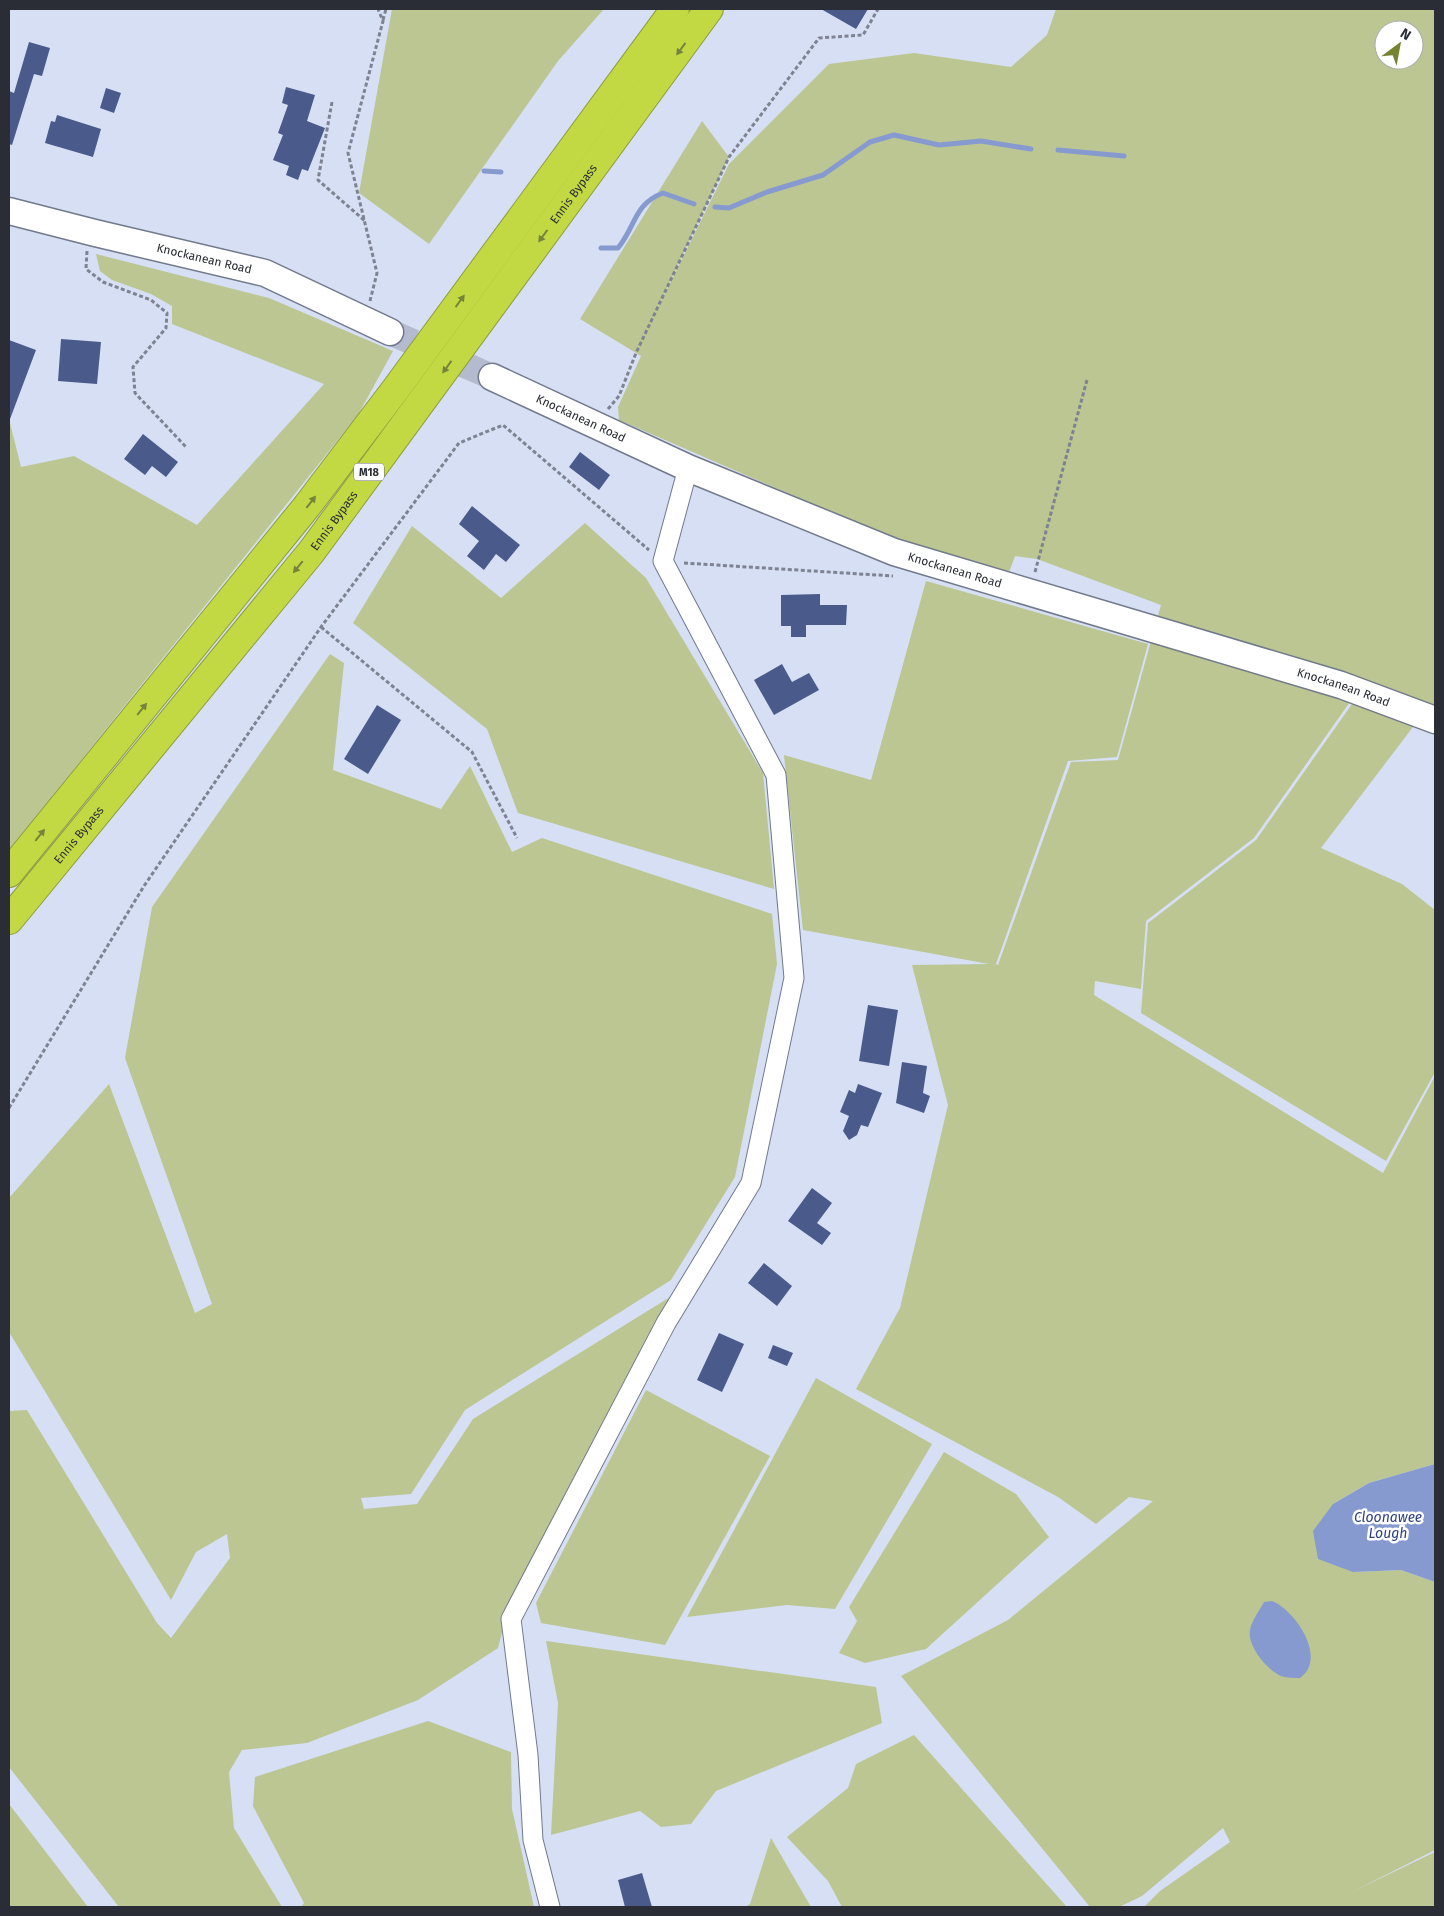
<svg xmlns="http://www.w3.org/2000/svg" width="1444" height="1916" font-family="'Fira Sans',sans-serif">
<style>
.green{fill:#bbc693;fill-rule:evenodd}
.water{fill:#869acf}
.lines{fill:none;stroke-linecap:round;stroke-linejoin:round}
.stream{stroke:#869acf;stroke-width:5}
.building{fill:#4a5b8b}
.secondary-tunnel{stroke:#b4bbce;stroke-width:26;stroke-dasharray:26 13;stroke-linecap:butt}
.street-casing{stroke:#71798b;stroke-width:21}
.secondary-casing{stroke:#71798b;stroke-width:29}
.highway-casing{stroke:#8d9d3e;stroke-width:30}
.path{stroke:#7e8392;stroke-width:3;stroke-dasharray:4 2.5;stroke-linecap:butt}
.street{stroke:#fff;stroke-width:19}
.secondary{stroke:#fff;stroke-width:26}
.highway{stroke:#c2d943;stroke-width:28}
.oneway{fill:#76833c}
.labels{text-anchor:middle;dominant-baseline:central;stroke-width:5;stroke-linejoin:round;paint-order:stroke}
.shield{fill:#fff;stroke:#6a6c72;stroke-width:1}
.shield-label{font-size:11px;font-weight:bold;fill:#2a2d35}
.street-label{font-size:12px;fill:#2a2d35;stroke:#fff}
.water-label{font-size:14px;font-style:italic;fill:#2d3f80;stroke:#fff}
</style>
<rect width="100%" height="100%" fill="#d7dff4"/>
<path class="green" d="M392,9H604L558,61L429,244L359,193Z
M1056,9H1435V712L1364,682L1254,838L1146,921L1141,989L1095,981L1094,995L1383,1173L1435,1076V1464L1369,1483L1333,1504L1353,1572L1401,1570L1435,1582V1850L1354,1891L1435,1852V1907H1144L1160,1891L1230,1842L1223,1828L1142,1896L1119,1907H1090L901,1676L1008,1620L1153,1501L1129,1497L1096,1524L1058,1497L856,1389L900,1308L948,1105L912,965L989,964L803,930L784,755L871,780L926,581L1148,644L1117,757L1068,761L996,964L998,965L1071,762L1118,760L1161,605L1037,559L1015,556L1008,575L898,541L619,420L618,407L641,356L580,319L702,121L729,157L653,318L729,164L829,64L914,53L1011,67L1047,35ZM1384,30H1414V60H1384Z
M96,254L269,298L393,351L358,415L9,850V419L21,467L74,456L197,525L324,384L172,324V306L151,294L112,280L100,271Z
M585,523L646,578L763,773L774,889L518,813L487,729L353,623L412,526L501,598Z
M330,654L344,663L333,770L441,809L470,766L512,852L542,838L772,914L777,964L735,1177L671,1280L465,1410L411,1494L361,1498L364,1509L417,1504L473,1419L675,1294L506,1617L498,1648L418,1700L307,1743L242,1750L229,1772L234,1828L282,1907H119L9,1767V1411L27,1410L157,1623L171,1638L230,1558L227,1534L196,1552L171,1600L9,1332V1198L109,1084L195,1313L212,1304L125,1058L152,907Z
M1357,697L1416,723L1321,848L1402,884L1435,910V1072L1386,1161L1141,1013L1148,923L1256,840Z
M816,1378L932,1444L835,1609L787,1605L687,1617Z
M646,1390L770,1456L665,1645L541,1623L536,1603Z
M944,1452L1016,1494L1049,1537L926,1649L865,1663L839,1653L857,1621L849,1607Z
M546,1641L876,1687L882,1723L716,1791L691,1824L661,1827L640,1811L551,1835L558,1703Z
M428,1721L511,1752L512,1809L534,1907H301L304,1903L253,1806L255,1777Z
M914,1735L1067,1907H842L828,1881L787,1837L848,1788L856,1764Z
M9,1804L88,1907H9Z
M771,1838L811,1907H745L750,1904Z"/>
<path class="water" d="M1435,1464V1582L1401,1570L1353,1572L1318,1559L1313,1531L1333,1504L1369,1483Z
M1272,1601C1295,1610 1328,1658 1300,1678C1294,1678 1287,1678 1281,1676C1267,1670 1247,1646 1250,1630C1252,1620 1259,1611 1264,1602Z"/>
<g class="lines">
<path class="stream" d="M1058,150L1124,156
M484,171L501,172
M715,207L729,208L767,192L823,175L870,142L894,135L939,145L981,141L1031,149
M601,248H618C636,226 634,204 663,193L694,204"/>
</g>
<path class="building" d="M821,9H868L856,29Z
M29,42L50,48L42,76L34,74L12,145L9,144V91L14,93Z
M286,87L315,95L307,121L325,128L308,171L302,169L298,180L286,175L289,166L273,160L283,135L278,133L288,105L282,103Z
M106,88L121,93L114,113L100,108Z
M57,115L101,129L93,157L45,143L51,121L55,122Z
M61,339L101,342L97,384L58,381Z
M9,340L36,350L10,419H9Z
M143,434L178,462L166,477L152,466L145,475L124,459Z
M580,452L610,475L599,490L569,467Z
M472,506L520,545L506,562L496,554L484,570L467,556L479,541L459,524Z
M820,594V605H847L846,625H806V637H791V626H781V595Z
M782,664L792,682L809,673L819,690L774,715L754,680Z
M377,705L401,720L368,774L344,759Z
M868,1005L898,1010L889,1066L859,1061Z
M902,1062L927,1066L923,1093L930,1096L924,1113L896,1103Z
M858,1084L882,1093L868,1127L861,1125L857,1135L849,1140L843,1131L849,1116L840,1112L849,1090L855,1093Z
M812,1188L832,1203L817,1223L831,1233L822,1245L788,1221Z
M764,1263L792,1286L777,1306L748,1283Z
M719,1333L744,1344L722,1392L697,1380Z
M773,1345L793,1353L787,1366L768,1358Z
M642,1873L652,1907H625L618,1880Z"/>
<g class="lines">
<path class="secondary-tunnel" d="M390,332L492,377"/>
<defs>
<path id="street" d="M550,1907L533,1840L528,1755L511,1619L666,1323L751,1183L794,978L776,775L663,561L688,468"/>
<g id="secondary">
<path id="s1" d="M9,211L95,233L265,273L390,332"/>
<path id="s2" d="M492,377L688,468L894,552L1341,685L1435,720"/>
</g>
<g id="highway">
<path d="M9,873L307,506L395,390L675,9"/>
<path id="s3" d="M9,920L312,551L709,9"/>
</g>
</defs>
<use href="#street" class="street-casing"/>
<use href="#secondary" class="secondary-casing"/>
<use href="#highway" class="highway-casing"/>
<path class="path" d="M383,20L386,9
M332,102L318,180L365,221
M87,251L86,269L103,282L151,300L167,313L166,328L133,367L135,393L186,447
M370,301L377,273L348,153L383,21L378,9
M608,409L619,396L636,353L729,157L819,38L863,35L878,9
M684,563L893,576
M1035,572L1087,380
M321,627L472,752L517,838
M9,1108L144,886L321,627L459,443L503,425L649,550"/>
<use href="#street" class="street"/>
<use href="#secondary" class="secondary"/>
<use href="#highway" class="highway"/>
</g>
<defs><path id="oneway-solid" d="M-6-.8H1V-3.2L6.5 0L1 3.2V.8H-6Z" transform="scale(1.25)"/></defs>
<g class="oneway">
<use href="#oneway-solid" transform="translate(681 49) rotate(126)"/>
<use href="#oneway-solid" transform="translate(543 236) rotate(126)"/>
<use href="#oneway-solid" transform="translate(460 301) rotate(-54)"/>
<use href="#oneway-solid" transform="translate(447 367) rotate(126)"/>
<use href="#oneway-solid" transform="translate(311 502) rotate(-52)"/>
<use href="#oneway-solid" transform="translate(298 567) rotate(129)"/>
<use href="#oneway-solid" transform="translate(142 709) rotate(-51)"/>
<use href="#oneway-solid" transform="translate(40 835) rotate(-51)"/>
</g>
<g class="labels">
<rect class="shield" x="354" y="463.5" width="30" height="17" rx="4"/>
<g class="shield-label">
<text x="369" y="472">M18</text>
</g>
<g class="street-label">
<text stroke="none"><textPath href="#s3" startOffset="920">Ennis Bypass</textPath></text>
<text stroke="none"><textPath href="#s1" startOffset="201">Knockanean Road</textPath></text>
<text stroke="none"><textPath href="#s2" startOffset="98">Knockanean Road</textPath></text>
<text stroke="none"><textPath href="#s3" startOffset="515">Ennis Bypass</textPath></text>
<text stroke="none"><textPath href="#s2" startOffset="502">Knockanean Road</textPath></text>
<text stroke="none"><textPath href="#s2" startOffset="908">Knockanean Road</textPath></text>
<text stroke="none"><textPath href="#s3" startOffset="110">Ennis Bypass</textPath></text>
</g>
<g class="water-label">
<text x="1388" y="1517">Cloonawee<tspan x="1388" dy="16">Lough</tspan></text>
</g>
</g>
<rect width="1444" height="1916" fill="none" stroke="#2a2d35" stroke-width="20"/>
<g transform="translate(1399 45) rotate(32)"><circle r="24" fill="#ffffff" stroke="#aaabae"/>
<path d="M0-4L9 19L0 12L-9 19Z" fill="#768431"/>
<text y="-8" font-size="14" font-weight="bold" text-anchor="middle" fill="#2a2d35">N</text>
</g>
</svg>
